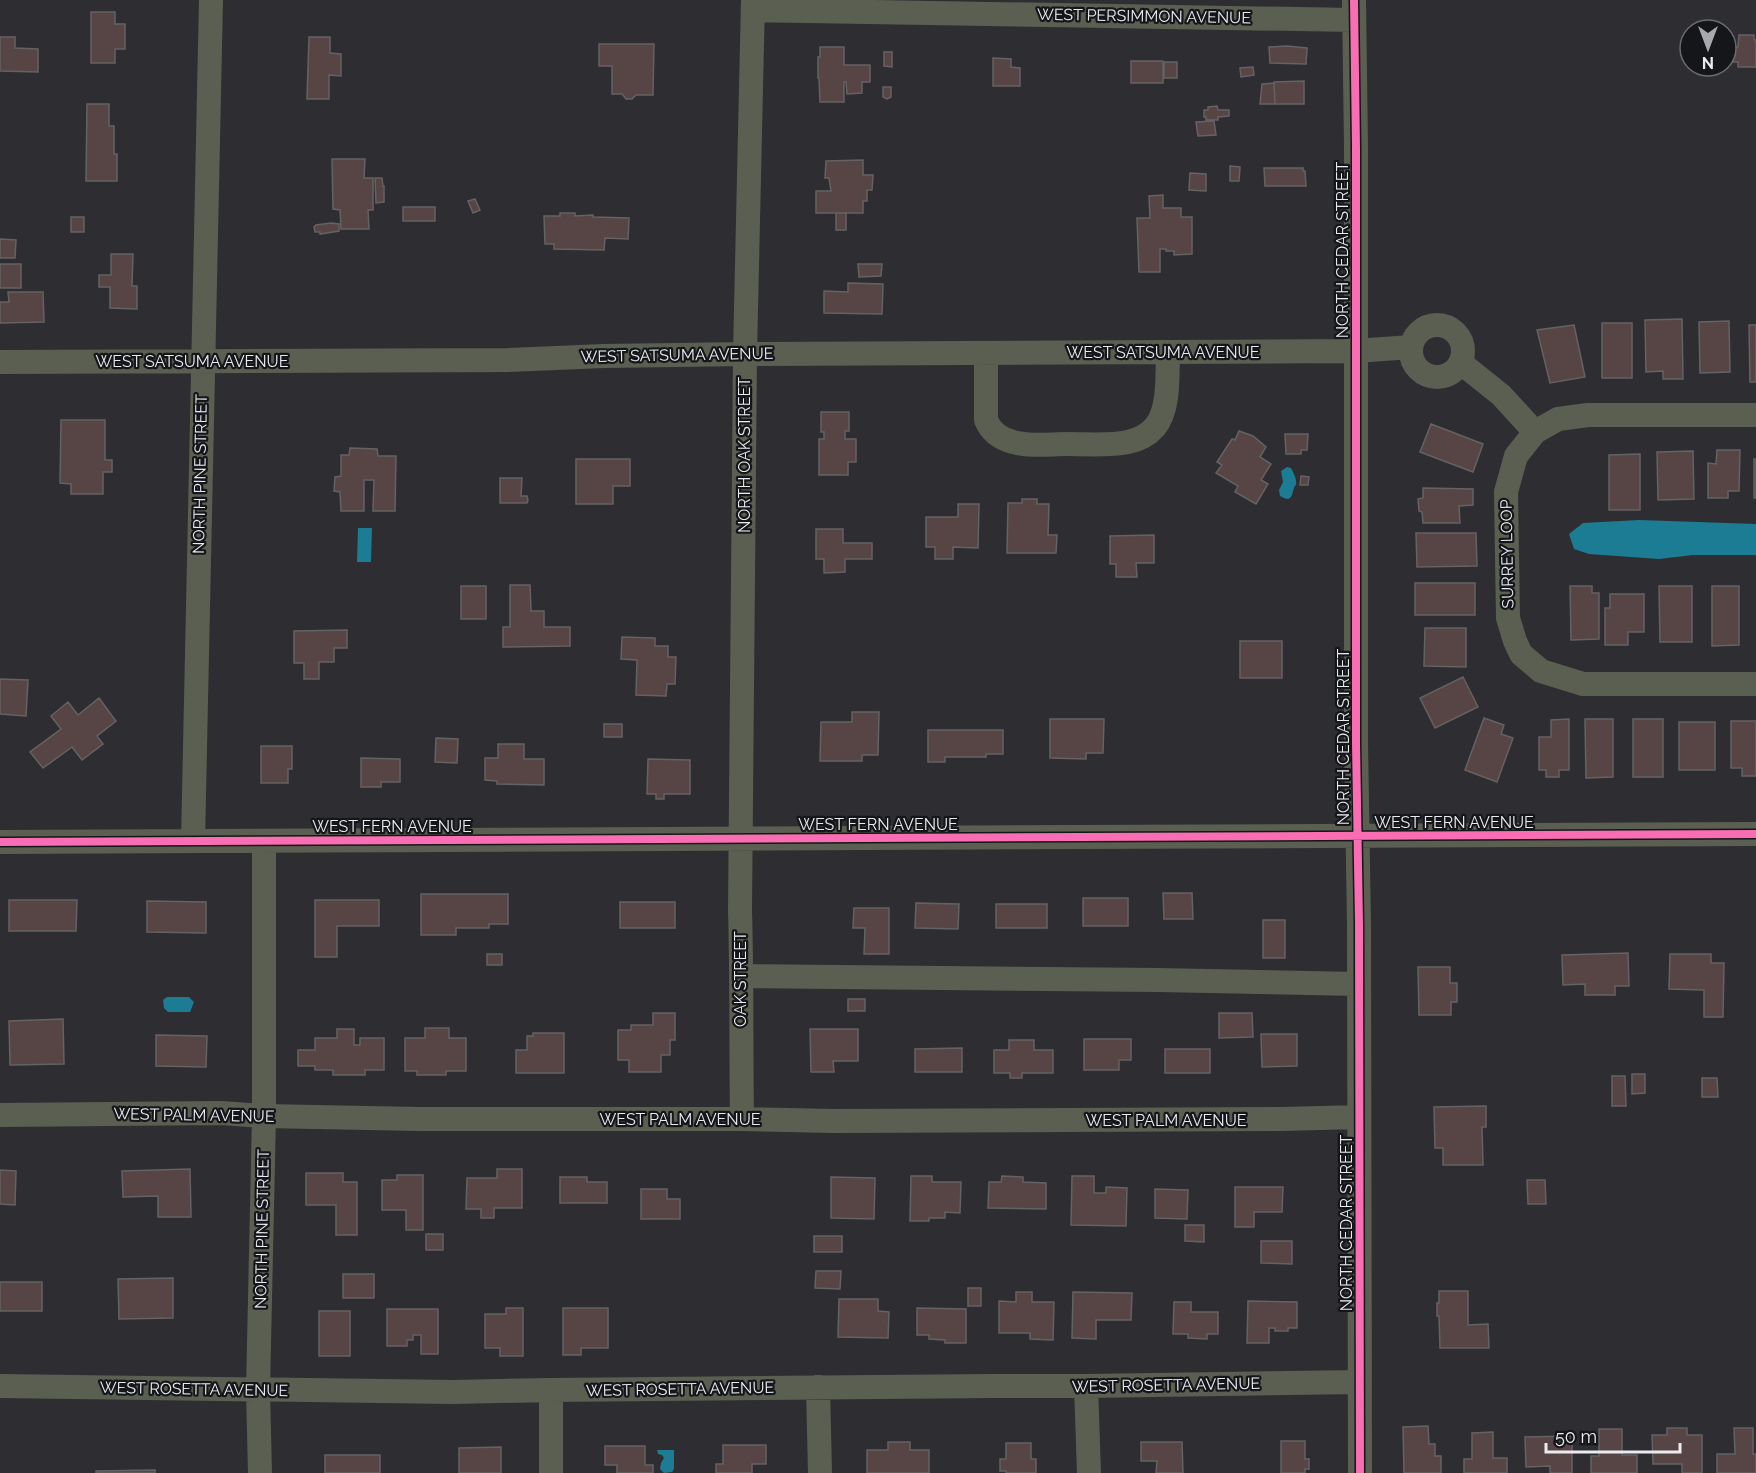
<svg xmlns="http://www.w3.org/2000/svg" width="1756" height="1473" font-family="Raleway,sans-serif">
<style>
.water{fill:#1c7c94}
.building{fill:#564544;stroke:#646263;stroke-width:1.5}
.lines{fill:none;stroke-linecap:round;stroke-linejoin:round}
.minor{stroke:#5b5f51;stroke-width:24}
.cycleway-casing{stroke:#151619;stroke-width:11}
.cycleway{stroke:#f96db3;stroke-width:8}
.labels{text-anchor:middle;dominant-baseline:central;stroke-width:4.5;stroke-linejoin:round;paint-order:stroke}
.street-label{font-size:16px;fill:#eaebf0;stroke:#151619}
</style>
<rect width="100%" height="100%" fill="#2e2e32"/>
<path class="water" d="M1287,467L1291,468C1293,472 1297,479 1296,484C1296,485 1294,487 1294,488C1291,498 1291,502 1280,496L1279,490L1283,482L1281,471Z
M1639,520L1756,524V555H1693L1659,559L1589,554L1574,549L1569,534L1583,523Z
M358,528H372L371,562H357Z
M167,997H189L194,1002L190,1012H168L164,1008L163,1000Z
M657,1450H674V1469L672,1472L664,1473L660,1469L661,1463L664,1458L662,1455L658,1454Z"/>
<path class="building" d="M91,12H115V24H125V49H115V63H91Z
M1739,35H1754V40H1756V67H1738V62H1726V47H1738Z
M0,37H15V48L38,49V72L0,71Z
M309,37H330V53L341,54V76L329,75V99H307Z
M599,44H654L653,95H636L632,99H626L622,94H612V66H599Z
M1287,46L1307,48L1306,64L1270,63L1269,47Z
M820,47H844V65H870V82H862V93L847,94L846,82H844V102H820L819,79L818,78V57H820Z
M884,52H892V67L884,66Z
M993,58L1011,59V67L1020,68V86H993Z
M1131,61H1163V83H1131Z
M1164,62H1177V78H1164Z
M1253,67L1254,75L1241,77L1240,68Z
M1304,81V104H1275L1274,82Z
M1274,83L1275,104H1260L1262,84Z
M883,87H891V97L887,99L883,97Z
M87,104H109V126H114V154H117V181H86Z
M1217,106L1218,110H1229V116L1218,117V120H1206V117H1204V110H1208V107Z
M1214,121L1216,135L1198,136L1196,122Z
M332,159H365L364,178H373V210H368L369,229H341L340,210L333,209Z
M863,160V175H873L872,190H867V201H863V213H816V191H831L829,178H825L826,161Z
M1230,166L1240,167L1239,181H1230Z
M1264,168H1303V171H1305L1306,186H1265Z
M1190,173L1206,174V191L1189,190Z
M375,178H382L383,186H384V202L376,203Z
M1163,195V208H1181V217H1192V254L1174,255V251H1166V249H1160V272H1139L1137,218H1150L1149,196Z
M475,199L480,210L473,213L468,201Z
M403,207H435V221H403Z
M560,213H575V216L593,215V217L629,218L628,239L605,238L604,250L554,249V244H545L544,216H560Z
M836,213H846V230H836Z
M71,217H84V232H71Z
M331,223L339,224V231L320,234V232H315L314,227L316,225Z
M0,239L16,240L15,258H0Z
M111,254H133L132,286H137V309L110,308V287H99V275H111Z
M0,264H21V288H0Z
M858,264H882L881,276L859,277Z
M848,283L883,284L882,314L824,313V291L848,292Z
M8,292H43L44,322L0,323V302H9Z
M1682,319L1683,379H1663V371L1646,372L1645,320Z
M1729,321L1730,372L1700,373L1699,322Z
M1602,323H1632V378H1602Z
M1574,325L1585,377L1550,383L1537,330Z
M1749,325H1756V382H1750Z
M821,412H849V431H845V439H856V462H848V475H819V439H824V432H821Z
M61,420H105V460H112V472H103V494H71V484L60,483Z
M1431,424L1483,444L1473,472L1420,452Z
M1239,431L1253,436L1266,447L1260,457L1271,464L1261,480L1268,484L1256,504L1235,492L1238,486L1216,473L1222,465L1217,462L1232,439L1235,440Z
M1285,434H1308L1307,450H1301V454H1286Z
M350,448L377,449L378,456H396L395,511H373L374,480H364V511H341L340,492L334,491L335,477L341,476V455H349Z
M1717,450H1740L1739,491H1728V498H1708V463L1716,464Z
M1693,451L1694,499L1658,500L1657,452Z
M1640,454V510H1609V455Z
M576,459H630V486H613V504H576Z
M1754,459H1756V498H1754Z
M1301,476L1309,477L1308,485H1300Z
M500,478H522L521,496H527L528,500L527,503H500Z
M1423,488L1473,489V505L1459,506L1460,523H1423L1422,512L1419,511L1418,499L1423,498Z
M1022,499H1037V504H1049L1048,535H1057L1056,553H1007L1008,503H1022Z
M958,504H979L978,548L953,547V559H935V547H926V517H958Z
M816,529H843V543H872V559H845V572L824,573V559H816Z
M1416,533H1476L1477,566L1417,567Z
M1154,535V563H1136L1137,577H1116V564H1110V536Z
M1415,583H1475V615H1415Z
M510,585H530L531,611H544V627H570V646L503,647V627H510Z
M461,586H486V619H461Z
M1570,586H1592V593H1599V639L1571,640Z
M1659,586H1692V642H1660Z
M1712,586H1739V645L1712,646Z
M1610,594H1644V632H1628V645H1605V608H1610Z
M1425,628H1466V667L1424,666Z
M347,630V648H334V662H319V679H304V663H294V631Z
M622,637L655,638V646H668V657H676L675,684H667L666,696L636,695L637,660L621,659Z
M1240,641H1282V678H1240Z
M1463,677L1478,707L1435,728L1420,698Z
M0,679L28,680L26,716L0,714Z
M99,698L116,721L97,736L103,744L82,760L72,747L43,768L30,752L61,729L51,716L68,702L78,715Z
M852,712H879L878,755H862V761H820L821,722H852Z
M1484,718L1504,725L1501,734L1513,738L1497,782L1465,770Z
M1050,719H1104L1103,753H1086V759L1050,758Z
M1569,719V770H1559V777H1546V770H1539V737H1551V720Z
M1585,719H1613V777L1586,778Z
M1633,719H1663V777H1633Z
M1731,721H1756V776H1742V768H1731Z
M1679,722H1715V770H1679Z
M604,724H622V737H604Z
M928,730H1003V754H986V757H945V762H928Z
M436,738L458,739L457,763L435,762Z
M498,744H524V759H544V785L497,784V781L485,780V758H498Z
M261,746H292V769H288V783H261Z
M361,758L400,759V782H381V787H361Z
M648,759L690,760V794H664V799H656V794H647Z
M1163,893H1192L1193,919H1164Z
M421,894H508V924H489V928H456V935H421Z
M1083,898H1128V926H1083Z
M9,900H77L76,931H9Z
M315,900H379V926H337V957H315Z
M147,901L206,902V933L147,932Z
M620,902H675V928H620Z
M916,903L959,904L958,929L915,928Z
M996,904H1047V928H996Z
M854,908H889V954H864L865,928H853Z
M1263,920H1285V958H1263Z
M1628,953L1629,986H1615V995H1585V984L1563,985L1562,955Z
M487,954H502V965H487Z
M1670,954H1711V963H1724L1723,1017H1704V990L1669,989Z
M1418,967H1450V983H1457V1002H1451V1015H1419Z
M848,999H865V1011H848Z
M653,1013H675V1040H670V1055H661V1072H629V1060H618V1030H631V1025H653Z
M1219,1013H1252L1253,1037L1219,1038Z
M63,1019L64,1064L10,1065L9,1021Z
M425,1028H449V1038H466V1071H446V1075H417V1071H405V1038H425Z
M337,1029H354V1045H360V1038H384V1070H365V1075H333V1070H315V1066H298V1050H315V1038H337Z
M810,1029H858V1061H833L834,1072H811Z
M533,1033H564V1073H516V1050H527V1036H533Z
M1261,1034H1297V1066L1262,1067Z
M156,1035L207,1036L206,1067L156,1066Z
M1084,1039H1131V1060H1119V1070H1084Z
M1009,1040H1034V1050H1053V1073H1022V1078H1010V1073H994V1050H1009Z
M962,1048V1072H915V1049Z
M1165,1049H1210V1073H1165Z
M1632,1074H1645V1093L1632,1094Z
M1612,1076H1625L1626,1106H1612Z
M1702,1078H1717L1718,1097H1702Z
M1486,1106V1127H1482L1483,1165H1443V1148H1435L1434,1107Z
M190,1169L191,1217H158V1196L123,1197L122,1171Z
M497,1169H522V1208H494V1218H481V1209H466L467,1178H497Z
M0,1170L16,1171L15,1205L0,1204Z
M306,1173H343V1182H357V1235H336V1205H306Z
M397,1175H423V1230H406V1210H382V1180H397Z
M911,1176H932V1182H961L960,1213L945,1212V1218H929V1221H910Z
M1002,1176L1023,1177V1182L1046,1183V1209L988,1208L989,1182H1001Z
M1072,1176H1094V1193H1106V1187L1127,1188L1126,1226L1071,1225Z
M560,1177H587V1182H607V1203H560Z
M831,1177L875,1178L874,1219L831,1218Z
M1527,1180H1545L1546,1204H1528Z
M1235,1187H1283L1282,1212H1254V1227H1235Z
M641,1189H667V1199H680V1219H641Z
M1155,1189L1188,1190L1187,1219L1155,1218Z
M1185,1225H1204V1242L1185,1241Z
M426,1234H443V1250H426Z
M814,1236H842V1252H814Z
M1261,1241H1292V1264L1261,1263Z
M816,1271H841L840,1289L815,1288Z
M343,1274H374V1298H343Z
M173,1278V1318L119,1319L118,1279Z
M0,1282H42V1311H0Z
M968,1288H981V1306H968Z
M1439,1291H1468V1325L1488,1324L1489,1348H1440L1439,1316H1437V1303H1439Z
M1016,1292H1032V1302H1054L1053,1340L1030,1339V1333H999V1301L1016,1302Z
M1073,1292L1132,1293L1131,1320H1096V1339L1072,1338Z
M839,1299H878V1311L889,1312L888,1338L838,1337Z
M1248,1301L1297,1302V1328H1288V1331H1275V1328H1269V1343H1247Z
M1174,1302H1191V1312H1218V1334H1207V1339L1188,1338V1334H1173Z
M506,1308H523V1356H500V1348H485V1314H506Z
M563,1308H608V1348H581V1355H563Z
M917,1308L966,1309V1343H945V1340L929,1339V1335H917Z
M387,1309H438V1354H421V1335H413V1340H407V1346H387Z
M319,1311H350V1356H319Z
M1428,1426L1429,1444H1435V1456H1441V1473H1404L1403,1427Z
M1667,1428H1687V1435H1702V1473H1682V1464H1653L1652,1435H1667Z
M1734,1428H1753V1454H1756V1473H1717V1454H1735Z
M1599,1429H1622V1455H1637V1473H1591V1456H1599Z
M1493,1432V1458H1507V1473H1464V1459H1472V1433Z
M1572,1436V1473H1550V1466L1526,1467L1525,1437Z
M1281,1441H1305V1459H1309V1469H1305V1473H1281Z
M888,1442H910V1450H929V1473H867V1450H888Z
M1141,1442H1182L1183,1473H1156L1157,1461H1141Z
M1006,1443H1031V1459H1036V1473H1006V1471H1000V1459H1006Z
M723,1445H766V1464H752V1473H716V1464H723Z
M605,1446H645V1465H653V1473H617V1465H605Z
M501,1447V1473H459V1448Z
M325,1455H380V1473H325Z
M155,1470V1473H96V1471Z"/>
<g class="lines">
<path class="minor" d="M1354,0L1356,147V743L1359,924L1360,1473
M753,10L1354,20
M1411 351a26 26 0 1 1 52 0a26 26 0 1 1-52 0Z
M986,353V420C991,432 1001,439 1013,442C1031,447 1050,444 1068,444C1088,444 1108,446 1128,442C1138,440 1148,435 1155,427C1170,409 1167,374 1168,352
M0,362L508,360L604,356L745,354L1355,351L1411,347
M1461,363L1501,395L1535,432
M1756,415H1588L1558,419L1535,432L1516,456L1506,492L1508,618L1515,641L1521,654L1541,671L1583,684H1756
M193,841L211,0
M0,842L1756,834
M742,976L1158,980L1359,984
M0,1115L221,1113L264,1116L419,1119H742L834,1121L1282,1119L1359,1117
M742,1119C741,1049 742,979 740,910L745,354L753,0
M0,1386L453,1392L551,1390L994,1386H1086L1360,1382
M1086,1386L1089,1473
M818,1387L820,1473
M551,1390V1473
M260,1473L258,1390L264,1116V841"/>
<defs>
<path id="cycleway" d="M1354,0L1356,147V743L1359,924L1360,1473
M0,842L1756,834"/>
</defs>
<use href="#cycleway" class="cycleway-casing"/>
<use href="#cycleway" class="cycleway"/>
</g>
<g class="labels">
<g class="street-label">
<text transform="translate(1144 16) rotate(1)">WEST PERSIMMON AVENUE</text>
<text transform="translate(1342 250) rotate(-90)">NORTH CEDAR STREET</text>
<text x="1163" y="352">WEST SATSUMA AVENUE</text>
<text transform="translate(677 355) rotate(-1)">WEST SATSUMA AVENUE</text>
<text x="192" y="361">WEST SATSUMA AVENUE</text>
<text transform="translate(744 455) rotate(-90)">NORTH OAK STREET</text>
<text transform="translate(200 474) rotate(-89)">NORTH PINE STREET</text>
<text transform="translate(1507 554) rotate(-91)">SURREY LOOP</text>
<text transform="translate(1343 737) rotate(-90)">NORTH CEDAR STREET</text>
<text x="1454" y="822">WEST FERN AVENUE</text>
<text x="878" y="824">WEST FERN AVENUE</text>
<text x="392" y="826">WEST FERN AVENUE</text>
<text transform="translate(740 979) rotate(-90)">OAK STREET</text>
<text transform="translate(194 1115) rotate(1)">WEST PALM AVENUE</text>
<text x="680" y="1119">WEST PALM AVENUE</text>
<text x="1166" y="1120">WEST PALM AVENUE</text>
<text transform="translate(1346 1223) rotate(-90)">NORTH CEDAR STREET</text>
<text transform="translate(262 1229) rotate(-89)">NORTH PINE STREET</text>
<text transform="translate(1166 1385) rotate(-1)">WEST ROSETTA AVENUE</text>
<text transform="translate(194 1389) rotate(1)">WEST ROSETTA AVENUE</text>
<text transform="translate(680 1389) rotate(-1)">WEST ROSETTA AVENUE</text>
</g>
</g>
<g transform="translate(1708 48) rotate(180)"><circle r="28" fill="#151619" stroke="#6a6b6f" stroke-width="1.5"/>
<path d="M0-4.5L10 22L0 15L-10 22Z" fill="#a8a9ae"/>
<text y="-9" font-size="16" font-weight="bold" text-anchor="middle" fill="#eaebf0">N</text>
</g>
<path d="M1546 1443v9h134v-9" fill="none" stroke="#eaebf0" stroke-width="3"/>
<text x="1555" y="1443" font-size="18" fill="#eaebf0" stroke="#151619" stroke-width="4.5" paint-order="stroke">50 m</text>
</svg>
